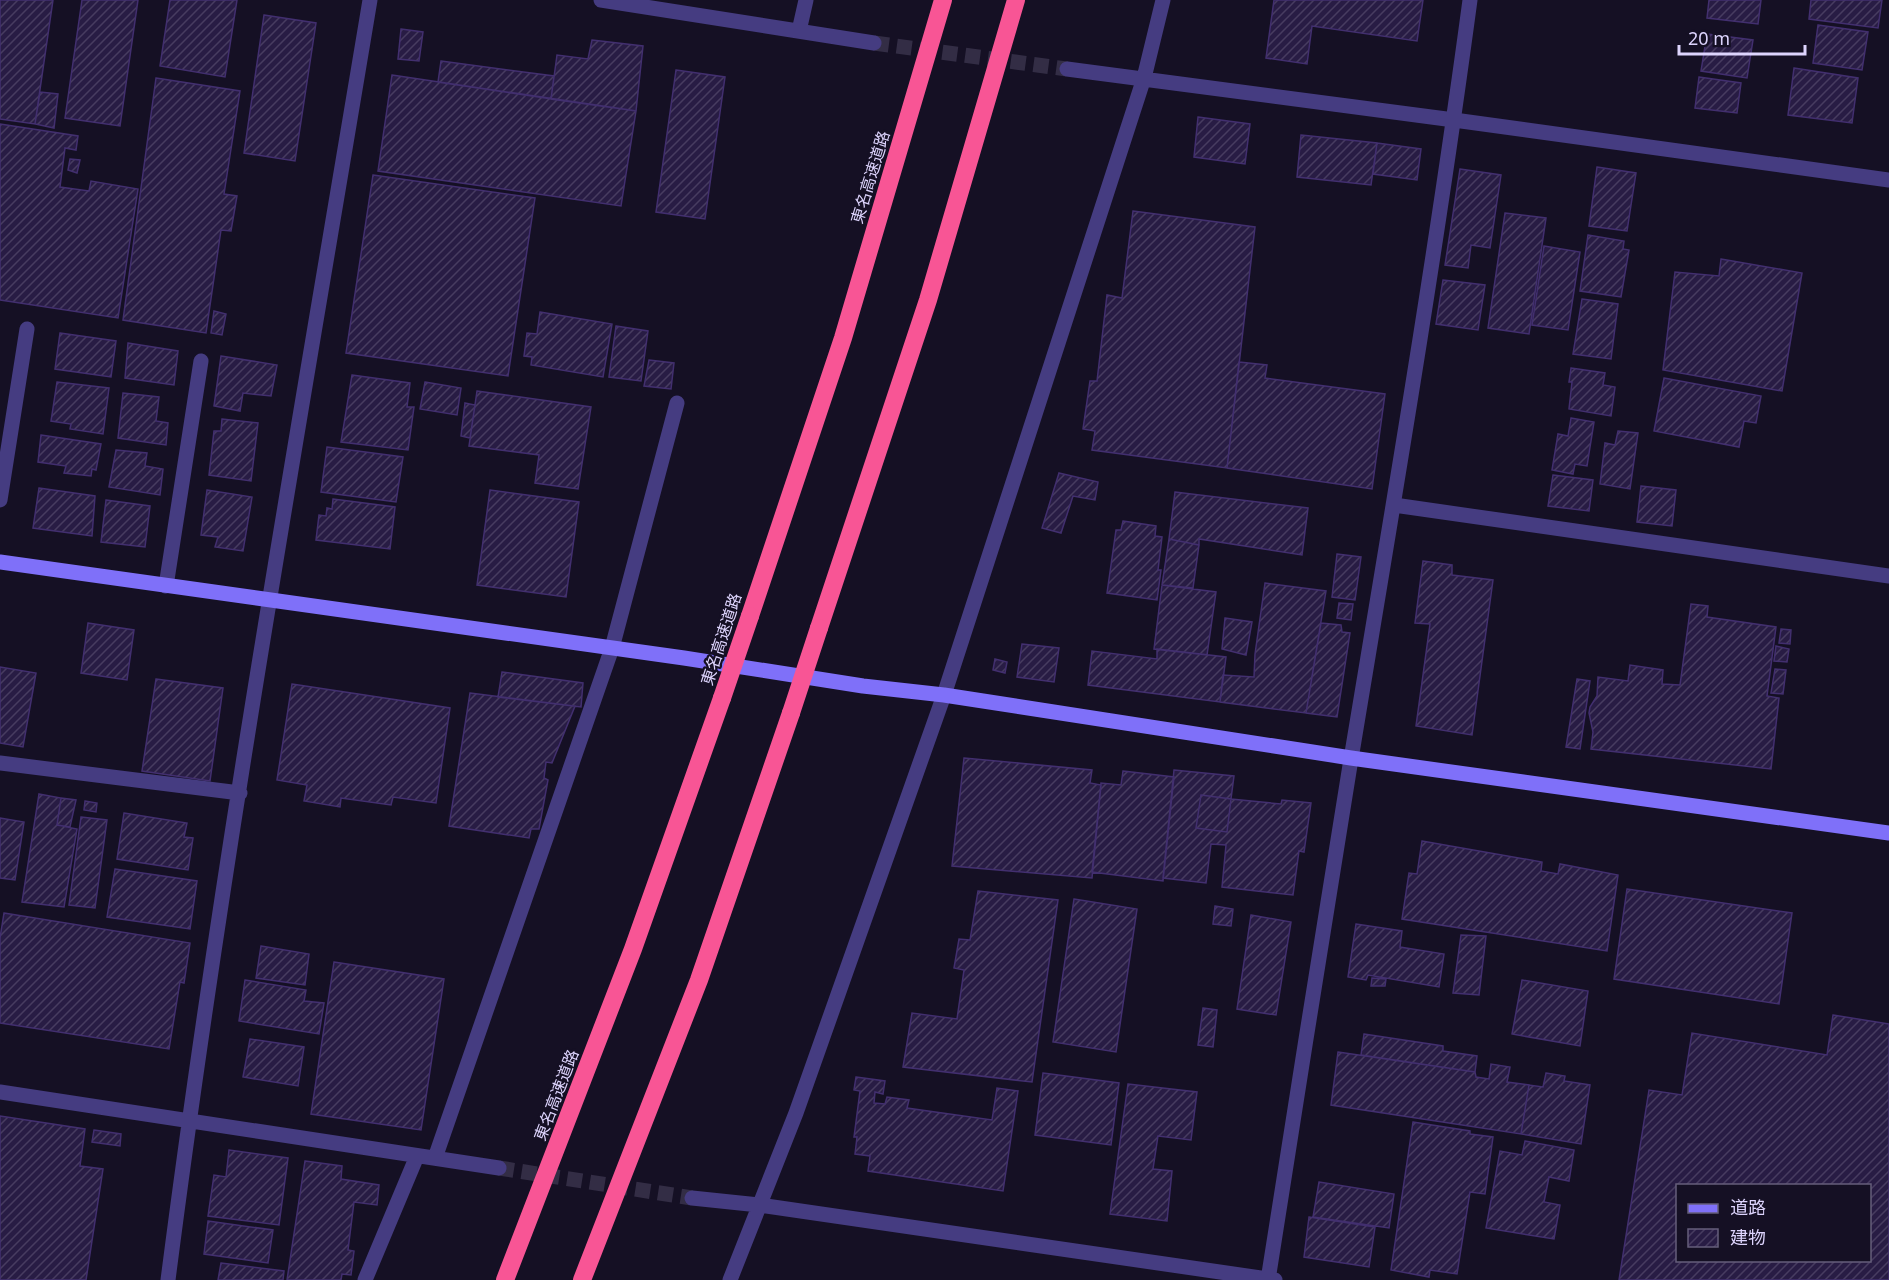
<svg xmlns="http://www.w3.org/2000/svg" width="1889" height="1280" font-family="'Noto Sans','Noto Sans JP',sans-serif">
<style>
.building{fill:url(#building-hatch);stroke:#422f6f;stroke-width:1.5;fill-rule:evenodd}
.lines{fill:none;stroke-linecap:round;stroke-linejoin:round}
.street-tunnel{stroke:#332d45;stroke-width:15;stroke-dasharray:15 8;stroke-linecap:butt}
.street{stroke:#453c81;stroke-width:15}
.secondary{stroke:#7f70f9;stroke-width:15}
.highway{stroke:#f85595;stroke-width:18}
.highway-bridge{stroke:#f85595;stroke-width:18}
.labels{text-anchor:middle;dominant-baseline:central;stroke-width:4.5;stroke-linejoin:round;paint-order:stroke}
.street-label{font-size:16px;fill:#ddd4fd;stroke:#151024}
</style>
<defs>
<pattern id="building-hatch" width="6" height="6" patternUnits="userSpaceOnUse" patternTransform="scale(1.5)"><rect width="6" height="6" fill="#281c44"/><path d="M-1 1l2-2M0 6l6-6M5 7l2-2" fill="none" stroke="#473c60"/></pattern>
</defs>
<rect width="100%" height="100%" fill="#151024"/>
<path class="building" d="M0,0H53L35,124L0,119Z
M82,0H138L120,126L65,118Z
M170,0H237L225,77L160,66Z
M1274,0H1423L1417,41L1312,26L1307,64L1266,58Z
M1709,0H1761L1758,24L1707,18Z
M1811,0H1882L1878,28L1809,19Z
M264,15L316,23L295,161L244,153Z
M1818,25L1868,32L1862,70L1813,63Z
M401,29L423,32L419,61L398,59Z
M1707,34L1753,40L1747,78L1701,71Z
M592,40L643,46L636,111L551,99L557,55L588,59Z
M441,61L554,76L551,99L438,82Z
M1794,68L1858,78L1852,123L1788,115Z
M676,70L725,77L705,219L656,212Z
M392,75L636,111L621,206L378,171Z
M1699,77L1741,83L1737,113L1695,108Z
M156,78L240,91L224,194L237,196L231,231L221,230L206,333L123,320Z
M40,92L58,94L54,128L35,124Z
M1198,117L1250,124L1245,164L1194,157Z
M0,124L78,136L76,150L65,148L60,187L89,191L91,181L138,189L118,318L0,300Z
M1301,135L1377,143L1371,185L1297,177Z
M1377,143L1421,149L1417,180L1373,174Z
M70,159L80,160L77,173L68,170Z
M1597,167L1636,173L1627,231L1589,226Z
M1460,169L1501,175L1490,248L1471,245L1468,268L1445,265Z
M373,175L535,198L508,376L346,353Z
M1133,211L1255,227L1227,468L1092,450L1095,431L1083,429L1090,381H1097L1107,295L1122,298Z
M1505,213L1546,218L1529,334L1488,328Z
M1588,235L1624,241L1623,249L1629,250L1621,297L1580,291Z
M1544,246L1580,252L1568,330L1532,325Z
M1721,259L1802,273L1782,391L1663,370L1675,272L1719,276Z
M1443,280L1485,285L1478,330L1436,324Z
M1582,299L1618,304L1611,359L1573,354Z
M214,311L226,314L222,335L211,333Z
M540,312L612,324L603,377L531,365L532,357L524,356L527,333L537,334Z
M616,326L648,331L641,381L609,377Z
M60,333L116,341L111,377L55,369Z
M128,343L178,351L174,385L125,378Z
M221,356L277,365L271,396L243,393L240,411L214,406Z
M649,360L674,363L671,389L644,386Z
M1239,362L1267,365L1265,378L1385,394L1372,489L1227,468Z
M1571,368L1605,373L1603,385L1615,387L1611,416L1569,409L1572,382H1569Z
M352,375L410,383L407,407H414L408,450L341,442Z
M1664,378L1761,396L1756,423L1744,421L1739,447L1654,431Z
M57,382L109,388L103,434L70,429L71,424L51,421Z
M425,382L461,388L457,415L420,409Z
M477,391L591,407L578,489L535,483L539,455L469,446Z
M123,393L159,397L156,421L168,423L166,445L118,438Z
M465,403L475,405L470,438L461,436Z
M1571,418L1594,422L1587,466L1575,464L1573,474L1552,470L1558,434L1568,436Z
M222,419L258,423L251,481L209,475L214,431H221Z
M1618,431L1638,433L1630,489L1600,484L1605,443L1615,445Z
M41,435L101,444L96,470L92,469L91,476L64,473L66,466L38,462Z
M327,447L403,457L396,502L321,492Z
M116,450L147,453L145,466L163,469L160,495L109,487Z
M1059,473L1098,482L1095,500L1073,496L1061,533L1042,528Z
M1553,475L1593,480L1589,511L1548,506Z
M1641,486L1676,490L1672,526L1637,522Z
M39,488L95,496L92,536L33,528Z
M207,490L252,497L243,551L215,547L218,537L201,535Z
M490,490L579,502L566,597L477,585Z
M1175,492L1308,508L1302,555L1199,539V545L1169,539Z
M333,499L395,507L390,549L316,540L319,515L326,516L327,508L332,509Z
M106,500L150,506L145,547L101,542Z
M1123,521L1156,526L1155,536L1162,537L1158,570H1161L1157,600L1107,593L1116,530H1121Z
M1169,539L1199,545L1193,588L1162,585Z
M1337,554L1361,557L1355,600L1332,597Z
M1423,561L1452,565V575L1493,580L1472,735L1416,726L1430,624L1415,623Z
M1265,583L1326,591L1306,713L1220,702L1223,675L1254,677L1255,654Z
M1162,585L1216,592L1207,655L1154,649Z
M1339,603L1353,604L1351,620L1337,618Z
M1691,604L1708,606L1707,617L1776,627L1767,696L1779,698L1771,769L1591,749L1593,732L1589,713L1590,707L1597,696L1598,677L1628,681L1630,665L1663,670L1662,684L1680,685Z
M1225,618L1252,622L1246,655L1222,649Z
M88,623L134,630L127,680L81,673Z
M1321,623L1341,625L1342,632L1350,633L1337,717L1306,713Z
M1781,629L1791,630L1790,644L1779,643Z
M1022,644L1059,648L1054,682L1017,677Z
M1776,646L1789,649L1787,662L1774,661Z
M1157,649L1226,657L1220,702L1088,685L1092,651L1157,659Z
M995,659L1007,662L1005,673L993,670Z
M0,667L36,673L23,747L0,743Z
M1775,669L1786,670L1783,694L1771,693Z
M502,672L583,683L581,707L498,697Z
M156,679L223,688L210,781L142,771Z
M1577,679L1590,681L1580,749L1566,747Z
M292,684L450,708L436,803L393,797L391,805L341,798L340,807L304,801L307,785L277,780Z
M470,693L575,706L552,763L546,762L544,778L548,780L539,829H531L529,838L449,826Z
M964,758L1092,770L1090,783L1101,785L1092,878L952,866Z
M1174,770L1234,776L1231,799L1281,804L1282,800L1311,803L1304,852L1299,851L1293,895L1222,887L1226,845L1211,844L1206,883L1163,878ZM1201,795L1231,799L1227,832L1196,828Z
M1123,771L1174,777L1163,881L1092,872L1101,783L1121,785Z
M39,794L61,798L57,825L77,829L64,907L22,902Z
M1201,795L1231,799L1227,832L1196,828Z
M61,798L76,800L70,827L57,825Z
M85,801L97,803L96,812L84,810Z
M124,813L187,823L184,837L193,838L188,870L117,859Z
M81,817L107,820L95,908L69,905Z
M0,818L24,822L15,880L0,878Z
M1422,841L1542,862L1541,871L1558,874L1560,864L1618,875L1607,951L1402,919L1409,873L1417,874Z
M115,869L197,881L190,929L107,917Z
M1627,889L1792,913L1779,1004L1614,979Z
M978,891L1058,900L1032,1082L903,1067L912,1013L957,1019L964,970L954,968L959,939L970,940Z
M1074,899L1137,909L1116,1052L1053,1042Z
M1215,906L1233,909L1231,926L1213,924Z
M4,913L190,943L184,983L180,982L169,1049L0,1023V938Z
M1251,915L1291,922L1276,1015L1237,1009Z
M1356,924L1402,931L1400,947L1444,954L1439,987L1368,975L1366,980L1348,977Z
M1461,935L1486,936L1479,995L1453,993Z
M261,946L309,954L305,985L256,978Z
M334,962L444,979L421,1130L311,1114Z
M1372,978L1386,979L1385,986H1371Z
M245,980L306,990L304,1001L324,1003L319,1034L239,1021Z
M1522,980L1588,991L1580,1046L1512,1034Z
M1203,1008L1217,1010L1213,1047L1198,1045Z
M1833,1015L1889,1024V1280H1619L1649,1090L1682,1095L1692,1033L1827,1055ZM1678,1186H1870V1260H1678Z
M1364,1034L1443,1046V1051L1477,1056L1475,1072L1361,1055Z
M250,1039L304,1047L298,1086L243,1077Z
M1338,1052L1475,1072L1476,1077L1489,1079L1491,1064L1510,1067L1507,1082L1529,1085L1521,1134L1331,1105Z
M1043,1073L1119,1083L1111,1145L1035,1135Z
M1546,1073L1565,1076L1564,1081L1590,1085L1581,1144L1521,1134L1529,1085L1543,1087Z
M856,1077L885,1081L883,1094L875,1092L874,1103L885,1104L887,1097L909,1100L907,1108L992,1120L997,1088L1018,1091L1003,1191L868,1171L870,1156L855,1154L857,1137H854L860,1091L854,1090Z
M1128,1084L1197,1092L1191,1140L1158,1136L1153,1169L1172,1171L1167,1221L1110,1214Z
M0,1116L85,1129L80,1166L103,1169L86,1280H0Z
M1413,1122L1470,1131V1134L1493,1137L1485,1194L1470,1192L1457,1274L1430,1270L1429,1277L1391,1270Z
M94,1130L121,1134L120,1146L92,1142Z
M1525,1141L1574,1150L1569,1181L1549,1177L1544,1202L1560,1205L1554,1239L1486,1228L1500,1151L1522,1155Z
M229,1150L288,1158L279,1225L208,1216L214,1175L226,1177Z
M305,1161L342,1166L341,1179L379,1185L377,1205L354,1202L348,1250L354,1251L351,1275L342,1274L341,1280H287Z
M1319,1182L1394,1194L1389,1228L1313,1217Z
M1309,1217L1375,1227L1369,1267L1304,1257Z
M208,1221L273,1230L268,1263L204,1254Z
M221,1263L284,1271L283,1280H218Z"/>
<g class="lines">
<path class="street-tunnel" d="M874,43L1067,69
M499,1168L692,1198"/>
<path class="street" d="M601,0L874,43
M799,31L806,0
M1067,69L1454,120L1889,180
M0,500L27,329
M1394,505L1889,576
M166,586L201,361
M0,763L240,793
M0,1092L499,1168
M435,1158L612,648L677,403
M692,1198L759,1205L1275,1280
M168,1280C223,852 299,426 370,0
M365,1280L417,1156
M730,1280L796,1113L944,695L1144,78L1163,0
M1268,1280C1295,1106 1323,933 1351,759C1393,506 1436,254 1470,0"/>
<path class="secondary" d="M0,562L684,658L863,686L944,695L1351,758L1889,833"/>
<path class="highway" d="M750,616L843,338L943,0
M819,628L928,300L1016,0
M505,1280L633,949L722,698
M582,1280L699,980L791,713"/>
<path class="highway-bridge" d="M722,698L750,616
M791,713L819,628"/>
</g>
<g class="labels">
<g class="street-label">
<text transform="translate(870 177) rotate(-73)">東名高速道路</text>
<text transform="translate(721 639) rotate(-72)">東名高速道路</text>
<text transform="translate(556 1095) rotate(-69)">東名高速道路</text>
</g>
</g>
<rect x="1676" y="1184" width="195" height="78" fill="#151024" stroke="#655e7b" stroke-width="1.5"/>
<rect x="1688" y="1204" width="30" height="9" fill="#7f70f9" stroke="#655e7b" stroke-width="1.5"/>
<text x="1730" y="1214" font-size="18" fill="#ddd4fd">道路</text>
<rect x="1688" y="1229" width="30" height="18" fill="url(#building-hatch)" stroke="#655e7b" stroke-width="1.5"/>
<text x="1730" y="1244" font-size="18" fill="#ddd4fd">建物</text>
<path d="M1679 45v9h126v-9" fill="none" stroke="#ddd4fd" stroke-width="3"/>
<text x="1688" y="45" font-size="18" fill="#ddd4fd" stroke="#151024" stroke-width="4.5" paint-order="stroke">20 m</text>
</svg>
